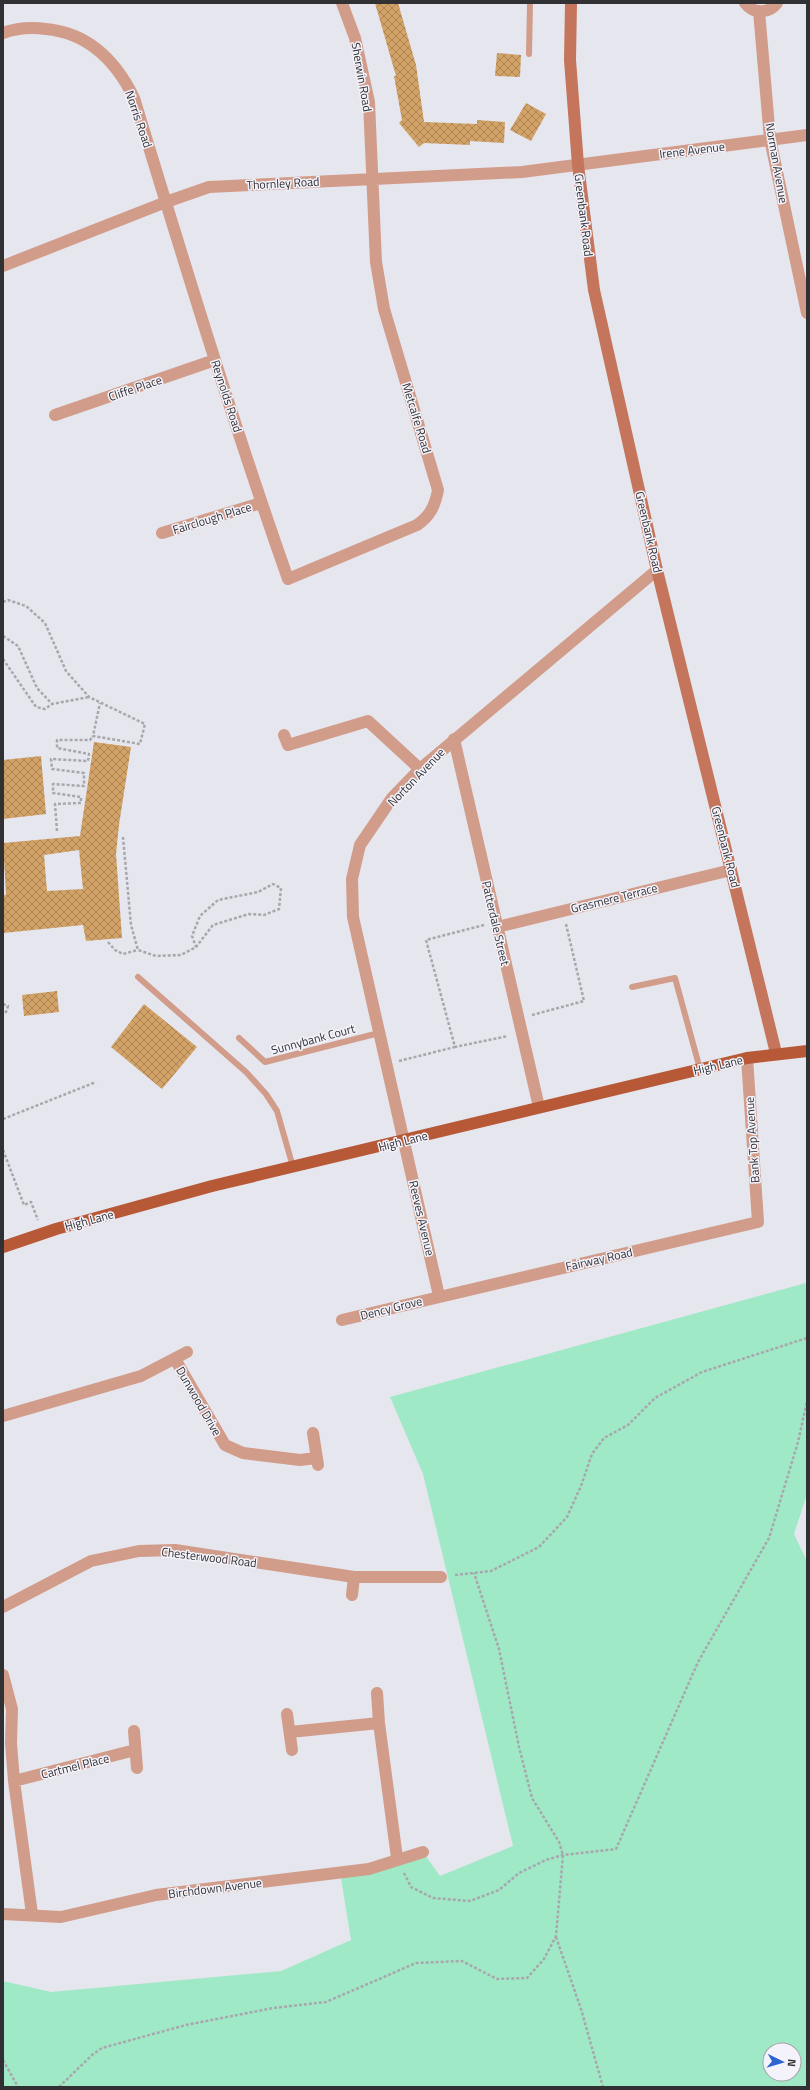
<svg xmlns="http://www.w3.org/2000/svg" width="810" height="2090" font-family="'Titillium Web',sans-serif">
<style>
.green{fill:#a0e9c7;fill-rule:evenodd}
.building{fill:url(#building-cross-hatch);fill-rule:evenodd}
.lines{fill:none;stroke-linecap:round;stroke-linejoin:round}
.path{stroke:#a7a7ad;stroke-width:2.5;stroke-dasharray:3 2;stroke-linecap:butt}
.lane{stroke:#d29c8a;stroke-width:6}
.street{stroke:#d29c8a;stroke-width:12}
.secondary{stroke:#c4755b;stroke-width:12}
.primary{stroke:#b75837;stroke-width:12}
.labels{text-anchor:middle;dominant-baseline:central;stroke-width:3;stroke-linejoin:round;paint-order:stroke}
.street-label{font-size:12px;fill:#313134;stroke:#f4f3fb}
</style>
<defs>
<pattern id="building-cross-hatch" width="8" height="8" patternUnits="userSpaceOnUse"><rect width="8" height="8" fill="#d3a267"/><path d="M0 0l8 8M0 8l8-8" fill="none" stroke="#ac8556"/></pattern>
</defs>
<rect width="100%" height="100%" fill="#e6e6ee"/>
<path class="green" d="M807,1281V1494L794,1534L807,1561V2087H3V1981L51,1992L281,1971L351,1940L340,1872L423,1852L440,1876L513,1846L423,1474L390,1397L806,1283ZM770,2050H794V2074H770Z"/>
<path class="building" d="M375,3H398L416,65L424,122L477,124V120L505,122L504,143L470,141V145L424,143L419,147L399,123L402,120L394,76H396Z
M497,53L521,55L520,77L495,76Z
M526,103L546,114L531,141L510,130Z
M94,742L131,747L119,825L116,854L122,938L86,941L83,925L3,933V895H6L3,843L80,836ZM79,850L83,889L47,891L44,855Z
M41,756L46,814L3,819V760Z
M57,991L59,1012L24,1016L22,995Z
M144,1004L197,1047L162,1089L111,1047Z"/>
<g class="lines">
<path class="path" d="M3,602L8,600L26,606L45,623L66,671L89,697L145,724L140,744L93,736L100,703
M3,636L18,646L37,688L52,704L89,697
M3,659L36,707L45,709L52,704
M57,831L55,804L81,803V797L53,793V784L84,786V773L52,769L51,759L88,761L89,754L57,748V740H90L93,736
M123,837L131,925L138,950L156,956L181,955L196,947L213,925L249,914L264,915L279,909L281,888L273,884L258,892L218,900L200,916L192,936L196,947
M484,925L426,940L455,1047L508,1036
M108,942L115,950L123,954L138,950
M3,1004L8,1006L6,1012L3,1014
M532,1015L584,1001L566,924
M399,1061L455,1047
M3,1119L96,1082
M3,1150L24,1205L31,1202L38,1220
M455,1575L491,1571L539,1547L567,1517L581,1486L592,1454L604,1438L628,1425L655,1398L702,1372L807,1338
M404,1873L411,1887L433,1898L470,1901L499,1890L519,1873L546,1860L563,1855L616,1849L698,1662L769,1538L798,1442L807,1401
M556,1937L581,2009L603,2087
M3,2060L18,2087
M59,2087L92,2055L102,2048L186,2025L273,2008L326,2002L416,1963L462,1961L497,1979L527,1978L544,1959L556,1936L563,1855L559,1842L532,1798L519,1747L499,1649L474,1573"/>
<path class="lane" d="M529,54L530,3
M138,977L246,1072L266,1094L277,1111L293,1167
M632,987L675,978L700,1069
M239,1038L265,1062L379,1033"/>
<path class="street" d="M745,3C753,14 769,14 777,3
M759,11L770,139L807,313
M3,33C17,28 31,27 46,29C88,33 116,61 134,98C183,259 232,420 288,579L417,525C430,516 435,506 438,490L384,309L376,262L369,102L355,38L342,3
M3,266L166,202L209,187L522,172L807,135
M55,415L215,360
M162,533L261,503
M284,735L288,745L368,721L420,769
M454,739L539,1107
M497,927L731,870
M439,1296L353,917L352,879L360,845L392,798L420,769L657,570
M342,1320L758,1222L747,1058
M175,1359L225,1445L243,1453L300,1460L316,1458
M3,1416L141,1376L187,1352
M313,1433L318,1465
M352,1595L354,1577
M3,1607L91,1561L139,1551L175,1550L354,1577H441
M3,1675L12,1709L11,1743L14,1781L32,1914
M377,1693L379,1723L397,1858
M287,1714L292,1750
M134,1731L137,1768
M290,1732L379,1723
M14,1781L135,1750
M3,1914L61,1917L156,1895L369,1869L423,1852"/>
<path class="secondary" d="M571,3L570,60L578,165L594,290L657,570L776,1053"/>
<path class="primary" d="M3,1247L56,1229L212,1186L747,1058L807,1051"/>
</g>
<g class="labels">
<g class="street-label">
<text transform="translate(362 77) rotate(80)">Sherwin Road</text>
<text transform="translate(139 119) rotate(71)">Norris Road</text>
<text transform="translate(692 150) rotate(-7)">Irene Avenue</text>
<text transform="translate(777 163) rotate(80)">Norman Avenue</text>
<text transform="translate(283 183) rotate(-3)">Thornley Road</text>
<text transform="translate(584 215) rotate(83)">Greenbank Road</text>
<text transform="translate(135 388) rotate(-19)">Cliffe Place</text>
<text transform="translate(227 396) rotate(72)">Reynolds Road</text>
<text transform="translate(417 418) rotate(73)">Metcalfe Road</text>
<text transform="translate(212 518) rotate(-17)">Fairclough Place</text>
<text transform="translate(649 532) rotate(77)">Greenbank Road</text>
<text transform="translate(416 777) rotate(-46)">Norton Avenue</text>
<text transform="translate(726 847) rotate(76)">Greenbank Road</text>
<text transform="translate(614 898) rotate(-14)">Grasmere Terrace</text>
<text transform="translate(496 923) rotate(77)">Patterdale Street</text>
<text transform="translate(313 1039) rotate(-15)">Sunnybank Court</text>
<text transform="translate(718 1065) rotate(-13)">High Lane</text>
<text transform="translate(752 1140) rotate(-94)">Bank Top Avenue</text>
<text transform="translate(403 1141) rotate(-14)">High Lane</text>
<text transform="translate(422 1218) rotate(77)">Reeves Avenue</text>
<text transform="translate(89 1220) rotate(-15)">High Lane</text>
<text transform="translate(599 1259) rotate(-13)">Fairway Road</text>
<text transform="translate(391 1308) rotate(-14)">Dency Grove</text>
<text transform="translate(199 1401) rotate(60)">Dunwood Drive</text>
<text transform="translate(209 1557) rotate(7)">Chesterwood Road</text>
<text transform="translate(75 1766) rotate(-14)">Cartmel Place</text>
<text transform="translate(215 1888) rotate(-7)">Birchdown Avenue</text>
</g>
</g>
<rect width="810" height="2090" fill="none" stroke="#313134" stroke-width="8"/>
<g transform="translate(782 2062) rotate(95)"><circle r="19" fill="#f4f3fb" stroke="#a6a5ab"/>
<path d="M0-3L7 15L0 10L-7 15Z" fill="#2d64d2"/>
<text y="-6" font-size="11" font-weight="bold" text-anchor="middle" fill="#313134">N</text>
</g>
</svg>
